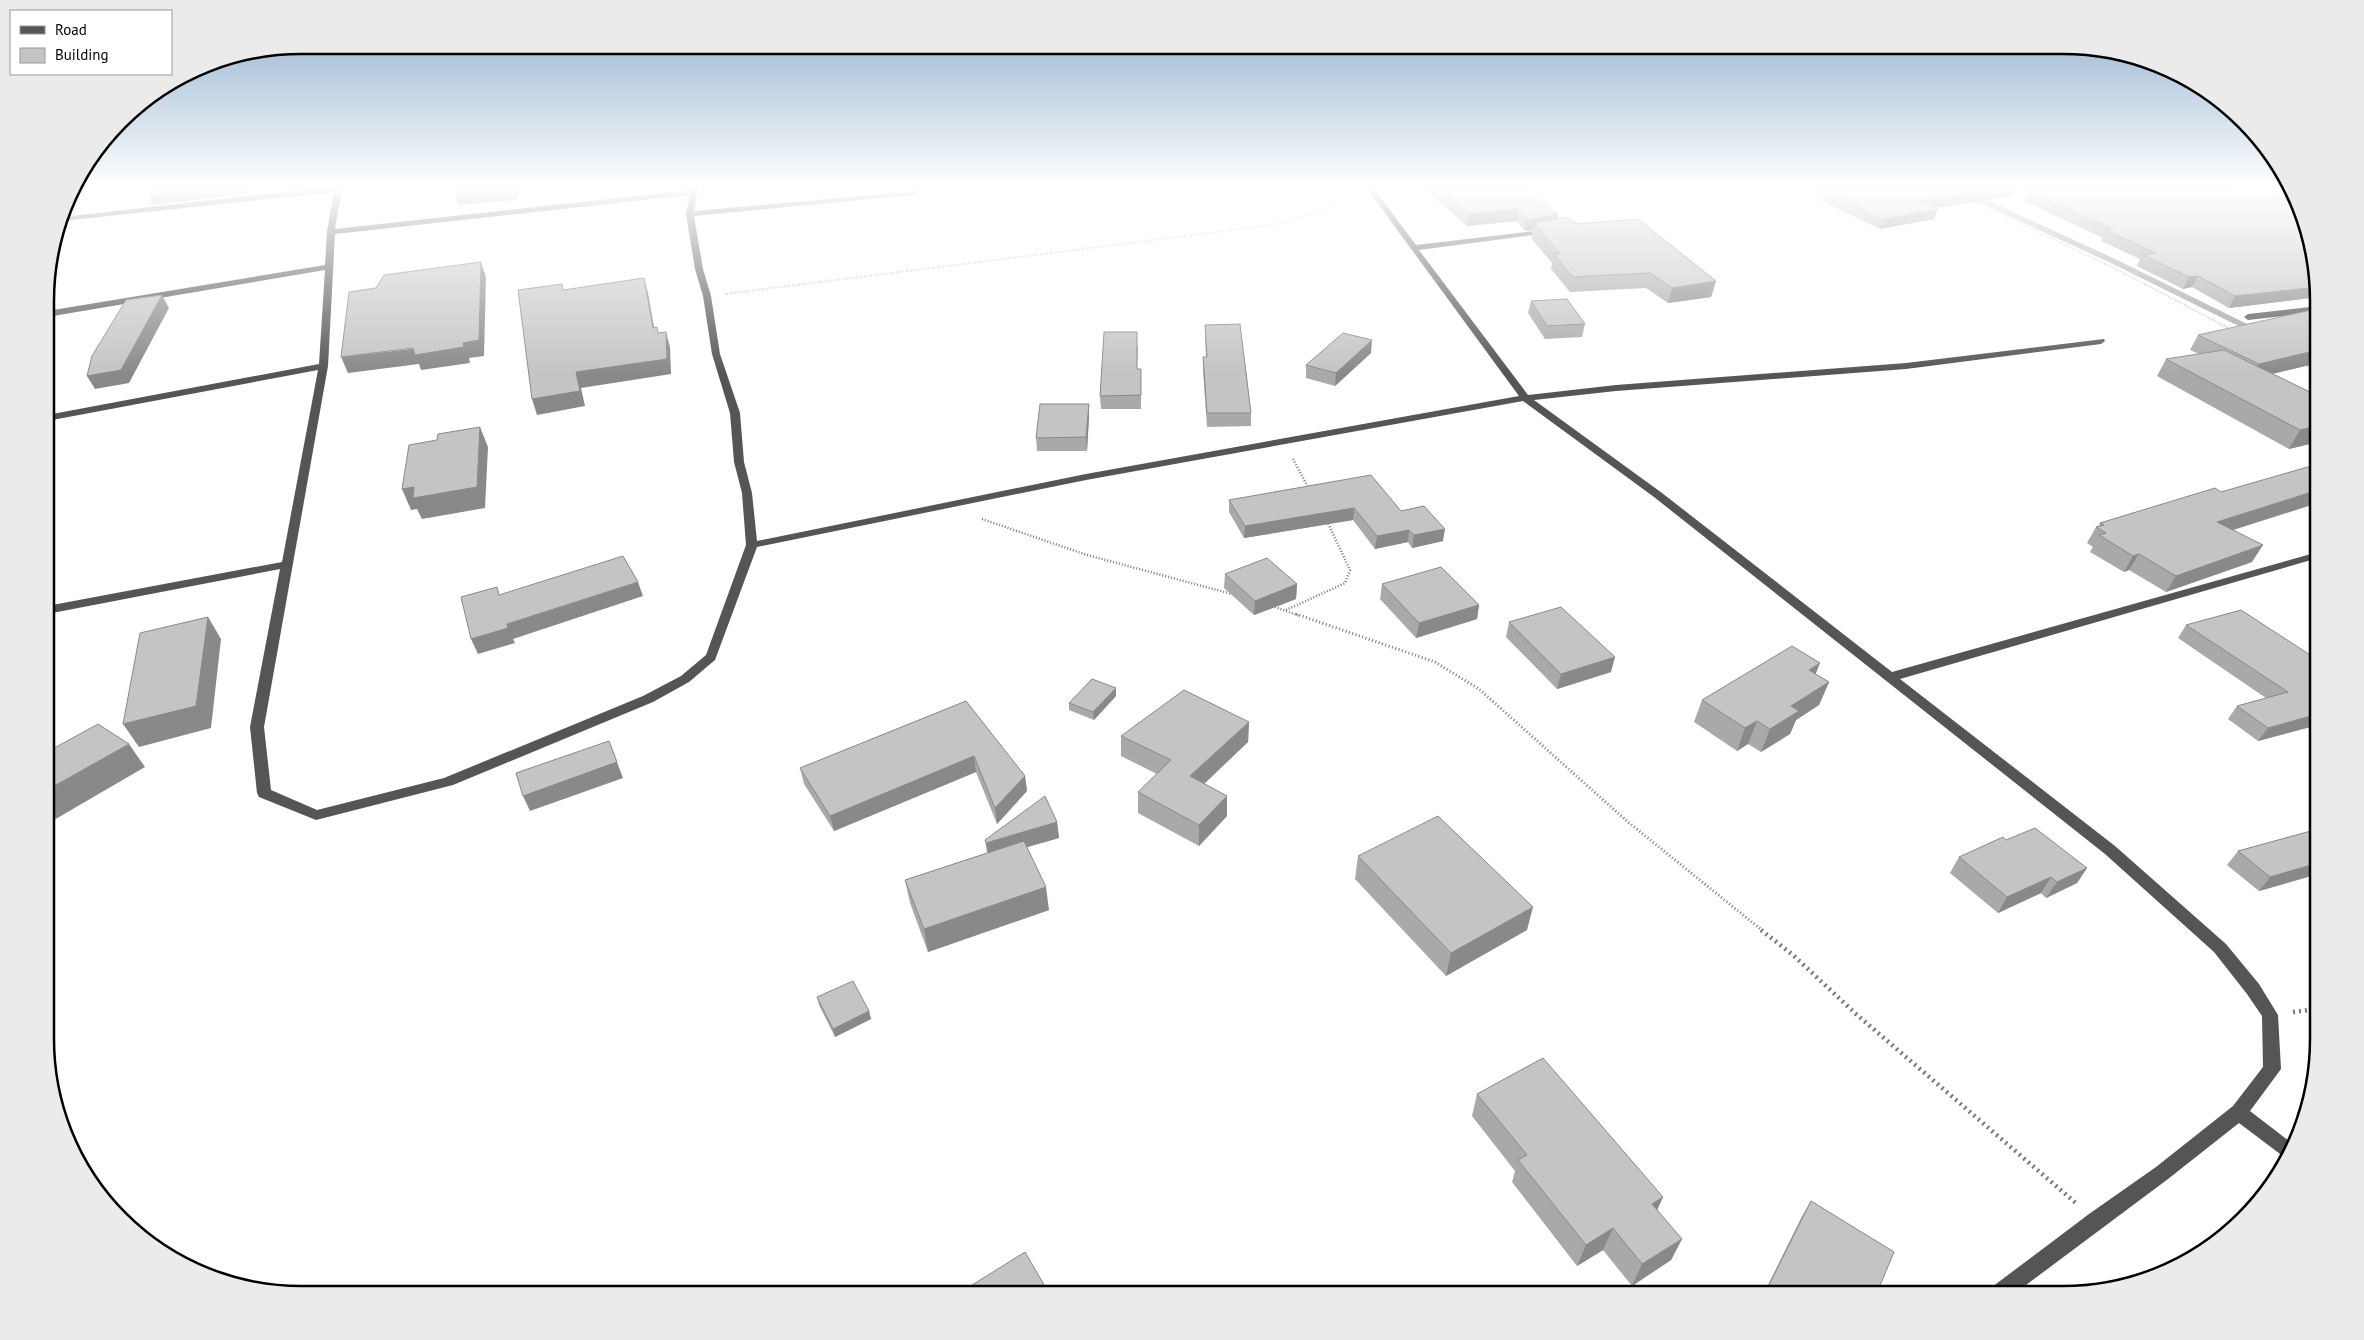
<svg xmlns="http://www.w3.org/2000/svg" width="2364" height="1340" font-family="'PT Sans',sans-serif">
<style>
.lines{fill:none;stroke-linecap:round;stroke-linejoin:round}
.stream{stroke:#a3a3a3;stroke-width:5.5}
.path-far3{stroke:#777;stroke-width:2;stroke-dasharray:0.5 2;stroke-linecap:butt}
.path-far2{stroke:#777;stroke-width:2.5;stroke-dasharray:1 2;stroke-linecap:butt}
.path-far1{stroke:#777;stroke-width:3;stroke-dasharray:1 2.5;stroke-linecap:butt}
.path{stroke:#777;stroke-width:4.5;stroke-dasharray:2 4;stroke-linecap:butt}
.minor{fill:#555;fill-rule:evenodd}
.wall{fill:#a9a9a9}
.shaded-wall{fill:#898989}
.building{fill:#c4c4c4;stroke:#898989}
.rim{fill:none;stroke:#000;stroke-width:2.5}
</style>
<rect width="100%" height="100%" fill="#fff"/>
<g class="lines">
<path class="stream" d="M1972,196L2113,261L2253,330"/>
<path class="path-far3" d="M1971,200L2120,271L2232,330
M725,294L1272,225L1315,213L1352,196
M2305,365L2318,371"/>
<path class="path-far2" d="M1293,459L1309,489
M982,519L1087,555L1232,594
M1272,606L1300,616
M1286,610L1345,583L1350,570L1327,521"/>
<path class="path-far1" d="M1296,614L1435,662L1479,689L1628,822L1763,931"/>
<path class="path" d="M1761,930L1793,955L1856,1014L2077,1204
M2293,1012L2318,1009"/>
<path class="minor" d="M334,186H341L342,189L335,229L691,190V186H698L694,211L917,191L918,193L914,195L694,216L703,269L711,296L720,354L740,413L744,462L752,493L757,541L1086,474L1519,396L1365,186H1372L1416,245L1551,229L1552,231L1548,233L1419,250L1528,395L1616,385L1906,363L2104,339L2105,341L2101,344L1906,369L1616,391L1534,400L1662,493L1892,672L2318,552V558L1900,679L2115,846L2226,944L2259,984L2278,1015L2281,1069L2250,1111L2294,1145L2288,1160L2239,1123L2168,1179L2014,1294H1989L1992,1287L2089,1214L2156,1167L2233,1106L2263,1067L2262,1016L2247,994L2214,952L2105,854L1654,497L1523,401L1086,480L757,547L715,660L689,682L653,702L453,785L316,820L259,797L257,793L250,727L280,569L47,614V606L282,562L318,370L47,421V415L319,364L325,270L47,317V311L325,265L327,232L334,192L62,221V217ZM690,195L686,214L695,269L703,296L712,354L730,413L734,462L742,493L746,545L706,655L681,676L643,696L444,778L317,810L271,790L264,727L328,366L335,234Z
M2318,306V312L2248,320L2244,317L2248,314Z"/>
</g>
<path class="wall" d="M1421,186H1522L1558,214V219L1577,224L1716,281L1711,297L1668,303L1646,288L1570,292L1551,269L1552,263L1531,238L1533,230L1525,231L1517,221L1467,226Z
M1812,186H2016L2012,196L1935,208L1934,219L1880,229L1822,201L1824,192Z
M2028,191L2318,283V297L2229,308L2192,287L2183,289L2137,266L2140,259L2101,241L2103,238L2024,201Z
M1531,301L1585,324L1582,337L1545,339L1528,313Z
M2318,313V363L2272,374L2318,442L2289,449L2157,376L2166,359L2199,354L2190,350L2198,335Z
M1205,325L1251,413V426L1207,427L1203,370V357H1206L1205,337Z
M1138,345L1137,369H1141V409H1101L1100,396Z
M1371,353L1335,386L1306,378V365Z
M1089,404V417L1087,451H1037L1036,438Z
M1229,500L1401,511L1443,541L1412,548L1408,542L1375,549L1353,520L1244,538L1229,512Z
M2100,523L2233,530L2252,562L2166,592L2129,570L2124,572L2090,552L2093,547L2087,543L2096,527H2098Z
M1225,574L1297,584L1296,599L1254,615L1224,588Z
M1382,584L1479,605L1477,619L1416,638L1380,599Z
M1509,622L1611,672L1557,689L1506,637Z
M2186,625L2318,660V725L2258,741L2228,719L2237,706L2266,698L2178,638Z
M1815,674L1829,682L1819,705L1796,720L1790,734L1761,752L1748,744L1737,751L1694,722L1702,700Z
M1116,696L1094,720L1069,710V703Z
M966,701L1025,776L1027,791L997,824L976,772L834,831L804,784L800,768Z
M1249,722L1248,742L1204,784L1227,796V816L1199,846L1138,813V792L1157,774L1121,756V736Z
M1057,822L1059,838L1027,847L1049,910L928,952L910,903L905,880L987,853L985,840Z
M2318,829V874L2259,891L2227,865L2238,851Z
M2006,840L2087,868L2077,883L2046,898L2041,893L1998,913L1950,873L1959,857Z
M1358,856L1527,930L1446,976L1355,879Z
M817,997L869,1011L871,1019L835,1037L819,1005Z
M1477,1094L1663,1197L1657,1210L1682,1239L1671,1260L1632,1286L1603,1250L1577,1266L1512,1182L1515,1171L1472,1116Z
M1811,1201L1876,1295H1763L1802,1216Z"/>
<path class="shaded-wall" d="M238,186H247L244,194L153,205L149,196Z
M515,186H523L517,200L458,205L455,194Z
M939,186H963L940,189Z
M2016,186L2012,196L1915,211L1919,201Z
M1519,209L1517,221L1467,226L1469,214Z
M1938,209L1934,219L1880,229L1883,219Z
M1558,214L1556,225L1534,223L1533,230L1525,231L1527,220Z
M481,262L486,277L484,356L469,358L470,363L421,370L419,364L348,373L341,357L463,343Z
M2198,276L2192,287L2183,289L2189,277Z
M644,278L648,293L657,343L653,328Z
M1716,281L1711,297L1668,303L1672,288Z
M2318,287V297L2229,308L2235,296Z
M162,295L169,308L129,383L95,389L87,376Z
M666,332L670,347L671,374L581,388L585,406L537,415L532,399L576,372Z
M1372,340L1371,353L1335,386L1336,373Z
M2318,350V363L2250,379L2259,364Z
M1089,404V417L1087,451L1086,437Z
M2318,426V442L2289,449L2300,430Z
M480,427L488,447L485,508L422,519L417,509L411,510L402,489Z
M2318,490V503L2208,538L2217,522Z
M1354,508L1353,520L1244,538L1245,526Z
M1445,529L1443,541L1412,548L1414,535Z
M1409,530L1408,542L1375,549L1377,536Z
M2263,545L2252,562L2166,592L2176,576Z
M2139,554L2129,570L2124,572L2133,556Z
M638,582L643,596L513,639L515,643L478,654L471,639L507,624Z
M1297,584L1296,599L1254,615L1255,601Z
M1479,605L1477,619L1416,638L1419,623Z
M208,617L221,639L211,728L139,747L123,724Z
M1615,657L1611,672L1557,689L1561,674Z
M1820,663L1811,686L1809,670Z
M1829,682L1819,705L1796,720L1790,734L1761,752L1770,729L1791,706Z
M1116,688V696L1094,720L1093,712Z
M2318,714V725L2258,741L2268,728Z
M1757,721L1748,744L1737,751L1745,728Z
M1249,722L1248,742L1190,797V776Z
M609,741L623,778L530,811L523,796Z
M129,744L145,767L47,824V790Z
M974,756L976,772L834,831L830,816Z
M1025,776L1027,791L997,824L995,808Z
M1227,796V816L1199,846V825Z
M1057,822L1059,838L989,858L986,843Z
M2318,863V874L2259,891L2270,877Z
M2087,868L2077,883L2046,898L2057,882Z
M2051,877L2041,893L1998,913L2007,897Z
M1046,887L1049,910L928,952L924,929Z
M1533,907L1527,930L1446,976L1451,953Z
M869,1011L871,1019L835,1037L833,1029Z
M1663,1197L1653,1219L1652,1204Z
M1613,1228L1603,1250L1577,1266L1586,1245Z
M1682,1239L1671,1260L1632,1286L1642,1264Z"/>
<path class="building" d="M154,186H238L149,196Z
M458,186H515L514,190L455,194Z
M1435,186H1522L1558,214L1527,220L1519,209L1469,214Z
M1836,186H2015L1919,201L1938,209L1883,219L1825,191L1841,188Z
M2064,186H2220L2246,197L2294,195L2306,218L2318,283V287L2235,296L2198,276L2189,277L2143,255L2156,253L2106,230L2113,229L2028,191Z
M1567,217L1577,224L1638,219L1716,281L1672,288L1650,273L1573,277L1554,254H1560L1534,223Z
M481,262L479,340L463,343L464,347L415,355L413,348L341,357L349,292L376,288L384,275Z
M644,278L653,328L657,327L658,333L666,332L667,359L576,372L580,391L532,399L518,290L562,284L563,290Z
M162,295L121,370L87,376L92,356L126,300Z
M1567,299L1585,324L1547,326L1531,301Z
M2312,310L2318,313V350L2259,364L2198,335Z
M1240,324L1251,413H1207L1203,357H1207L1205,325Z
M1104,332H1137V369H1141V395L1100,396Z
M1343,333L1372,340L1336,373L1306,365Z
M2224,350L2318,396V426L2300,430L2166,359Z
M1040,404H1089L1086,437L1036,438Z
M480,427L477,487L413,498L414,487L402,489L409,445L437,440L438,434Z
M2318,464V490L2217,522L2263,545L2176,576L2139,554L2133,556L2099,535L2106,533L2096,527L2104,525L2100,523L2215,488L2221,492Z
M1371,475L1401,511L1424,506L1445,529L1414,535L1409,530L1377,536L1354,508L1245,526L1229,500Z
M623,556L638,582L507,624L508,628L471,639L461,597L497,587L499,595Z
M1267,558L1297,584L1255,601L1225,574Z
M1441,567L1479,605L1419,623L1382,584Z
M1561,607L1615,657L1561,674L1509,622Z
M2241,610L2318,660V714L2268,728L2237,706L2288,692L2186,625Z
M208,617L196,706L123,724L140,633Z
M1792,646L1820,663L1809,670L1829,682L1791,706L1799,711L1770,729L1757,721L1745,728L1702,700Z
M1092,679L1116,688L1093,712L1069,703Z
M1184,690L1249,722L1190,776L1227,796L1199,825L1138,792L1171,760L1121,736Z
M966,701L1025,776L995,808L974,756L830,816L800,768Z
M98,724L129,744L47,790V752Z
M609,741L617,762L523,796L516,773Z
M1045,796L1057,822L986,843L985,840Z
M1438,816L1533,907L1451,953L1358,856Z
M2035,828L2087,868L2057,882L2051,877L2007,897L1959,857L2003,837L2006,840Z
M2318,829V863L2270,877L2238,851Z
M1024,841L1046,887L924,929L905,880Z
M853,981L869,1011L833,1029L817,997Z
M1543,1058L1663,1197L1652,1204L1682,1239L1642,1264L1613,1228L1586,1245L1518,1160L1527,1155L1477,1094Z
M1811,1201L1894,1252L1876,1295H1784L1769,1285Z
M1025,1252L1050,1295H956Z"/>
<linearGradient id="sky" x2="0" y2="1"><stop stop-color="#8cadcc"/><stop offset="0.5" stop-color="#fff"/><stop offset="1" stop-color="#fff" stop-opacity="0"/></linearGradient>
<rect width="2364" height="374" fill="url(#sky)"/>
<path d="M0 0H2364V1340H0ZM301 54H2063A247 247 0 0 1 2310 301V1039A247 247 0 0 1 2063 1286H301A247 247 0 0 1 54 1039V301A247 247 0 0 1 301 54Z" fill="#ebebeb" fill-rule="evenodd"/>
<path class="rim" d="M301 54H2063A247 247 0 0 1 2310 301V1039A247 247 0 0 1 2063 1286H301A247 247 0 0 1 54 1039V301A247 247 0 0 1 301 54Z"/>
<rect x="10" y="10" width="162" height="65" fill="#ffffff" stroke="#999999"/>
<rect x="20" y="26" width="25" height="8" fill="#555555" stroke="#999999"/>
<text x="55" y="35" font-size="15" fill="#000000">Road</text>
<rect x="20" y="48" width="25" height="15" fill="#c4c4c4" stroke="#999999"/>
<text x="55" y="60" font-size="15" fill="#000000">Building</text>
</svg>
